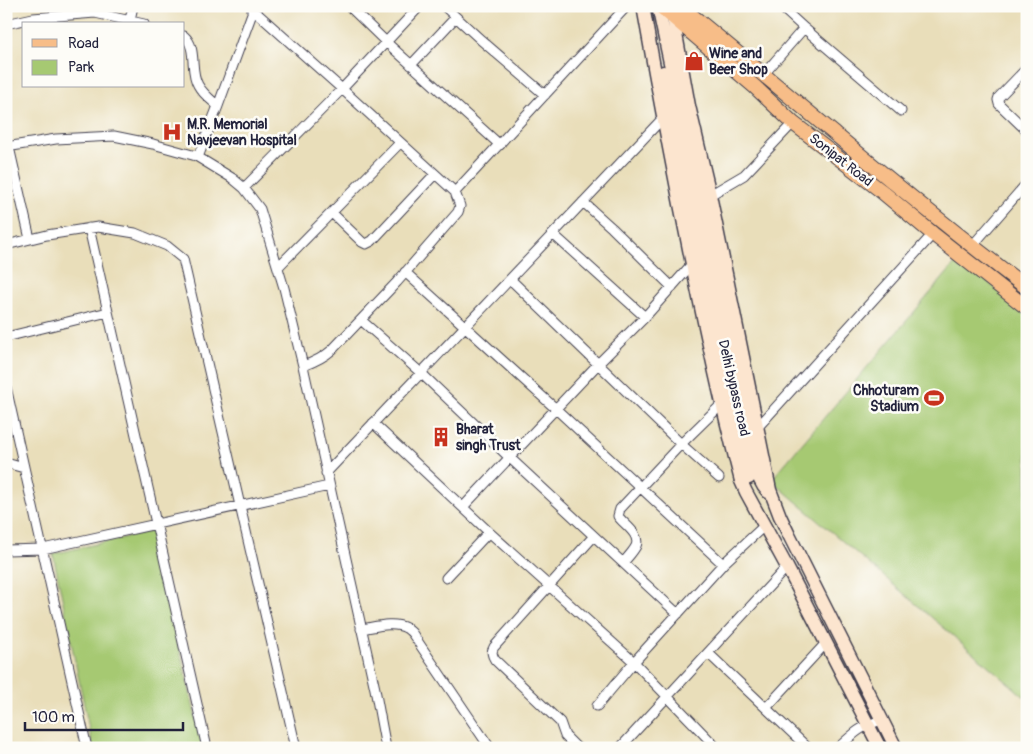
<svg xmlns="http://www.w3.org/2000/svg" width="1033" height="754" font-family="Pangolin,sans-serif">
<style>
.green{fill:#a6c972;stroke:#647656}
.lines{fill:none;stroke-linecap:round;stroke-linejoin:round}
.minor-casing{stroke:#403e4e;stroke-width:11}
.secondary-casing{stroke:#403e4e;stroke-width:15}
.primary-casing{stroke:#403e4e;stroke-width:16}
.minor{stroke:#fff;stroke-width:9}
.secondary{stroke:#fce5cf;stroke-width:12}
.primary{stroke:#f7bd88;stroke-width:14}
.labels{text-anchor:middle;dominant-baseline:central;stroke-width:5;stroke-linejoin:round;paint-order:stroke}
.poi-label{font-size:14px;font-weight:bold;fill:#22223b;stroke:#fdfcf7;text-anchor:start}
.street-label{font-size:14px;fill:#22223b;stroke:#fdfcf7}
</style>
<rect width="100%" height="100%" fill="#fdfcf7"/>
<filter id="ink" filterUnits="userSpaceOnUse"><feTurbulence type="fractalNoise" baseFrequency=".02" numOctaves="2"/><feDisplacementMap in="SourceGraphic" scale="10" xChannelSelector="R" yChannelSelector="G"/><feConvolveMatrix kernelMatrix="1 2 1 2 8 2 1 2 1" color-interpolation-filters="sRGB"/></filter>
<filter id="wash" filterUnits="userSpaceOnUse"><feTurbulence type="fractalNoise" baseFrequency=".0096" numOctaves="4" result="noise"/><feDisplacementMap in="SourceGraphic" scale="20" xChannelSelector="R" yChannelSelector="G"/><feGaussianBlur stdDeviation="1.12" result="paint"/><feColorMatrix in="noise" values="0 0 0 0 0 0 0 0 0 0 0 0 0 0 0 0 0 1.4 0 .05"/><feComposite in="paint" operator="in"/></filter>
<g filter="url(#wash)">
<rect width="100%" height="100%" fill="#e9deba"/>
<path class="green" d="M960,258L1027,315V699L771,480Z
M152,531L203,748H93L53,554Z"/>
</g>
<g filter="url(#ink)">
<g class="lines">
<defs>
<path id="minor" d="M349,6L386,42L500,145
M444,6L481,40L545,95
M252,11L259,15L342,89L455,192L460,206L458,212L397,282L332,350C323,358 314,362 303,366
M130,20L133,6
M6,24L33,18L95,13L144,24
M804,28L901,111
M184,36C198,48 189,70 198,85C202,93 211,100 218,106
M411,65L456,17
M1027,68L999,97L998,100L999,104L1027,131
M764,74L804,28L780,6
M6,147L56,139L114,136L153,144L196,156L232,178L244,188L260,209L284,288L303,366L375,689L386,748
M9,147L30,239
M198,157L218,106L254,8
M244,188L342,89L420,6
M455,192L627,6
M710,195L744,175L793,123
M583,202L612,228L672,287
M332,213L362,242L366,244L372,241L435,174
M89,228L207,748
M553,234L645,317
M6,245L47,235L98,227L135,233L167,246L183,259L296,748
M972,246L1027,183
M278,267L400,143
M405,272L556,409L723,564
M510,279L681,444L719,478
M361,320L421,373L510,458L678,614
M6,337L108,312
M6,387L87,748
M373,423L489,532L634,662L716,747
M757,428L933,234
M6,463L24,468
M326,473L663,118
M463,507L598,364L645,317L692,264
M6,550L43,549L329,486
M623,563C627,558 633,552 636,546C641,534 623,524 618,516L620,509L681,444L722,404
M446,578L489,532
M361,629C374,627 394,621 406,628C408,629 410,631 412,633L490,748
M708,653L808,748
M597,706L634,662L723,564L765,525
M766,708L826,643
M577,748L565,736L560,722L495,660C492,655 491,652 494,647L594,536
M620,748L787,567
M838,748C854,733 861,726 882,720"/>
<path id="secondary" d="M643,6C660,102 678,197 698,293C711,356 725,419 741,481L746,492L787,567L880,748
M658,6L755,464C758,475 760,484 768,492
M672,12L689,106L710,195L770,490L780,516L789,535L896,748
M663,72L740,443L749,478"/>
<path id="primary" d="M660,6L755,87L793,123L880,190L933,234L1027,308
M680,6C796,100 908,198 1027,288"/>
</defs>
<use href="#minor" class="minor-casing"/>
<use href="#secondary" class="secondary-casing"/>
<use href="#primary" class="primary-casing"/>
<use href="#minor" class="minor"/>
<use href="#secondary" class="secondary"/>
<use href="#primary" class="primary"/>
</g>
</g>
<defs>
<symbol id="shop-bare" viewBox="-9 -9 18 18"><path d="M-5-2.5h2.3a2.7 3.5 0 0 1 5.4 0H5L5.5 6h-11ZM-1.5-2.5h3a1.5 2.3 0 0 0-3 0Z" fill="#c8321e" stroke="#fdfcf7" stroke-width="2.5" paint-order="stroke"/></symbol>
<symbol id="hospital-bare" viewBox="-9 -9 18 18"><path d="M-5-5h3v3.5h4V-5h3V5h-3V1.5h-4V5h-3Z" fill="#c8321e" stroke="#fdfcf7" stroke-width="2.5" paint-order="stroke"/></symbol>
<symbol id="stadium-bare" viewBox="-9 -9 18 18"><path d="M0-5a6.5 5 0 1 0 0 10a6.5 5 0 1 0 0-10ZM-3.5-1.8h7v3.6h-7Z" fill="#c8321e" stroke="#fdfcf7" stroke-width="2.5" paint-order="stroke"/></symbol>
<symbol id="building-bare" viewBox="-9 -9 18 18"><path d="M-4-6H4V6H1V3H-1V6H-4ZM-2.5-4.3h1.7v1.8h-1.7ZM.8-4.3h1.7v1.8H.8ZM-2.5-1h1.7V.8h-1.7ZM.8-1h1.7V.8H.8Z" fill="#c8321e" stroke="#fdfcf7" stroke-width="2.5" paint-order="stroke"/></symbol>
</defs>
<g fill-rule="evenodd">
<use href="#shop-bare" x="680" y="47" width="28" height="28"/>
<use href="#hospital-bare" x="158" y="118" width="28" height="28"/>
<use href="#stadium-bare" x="920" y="384" width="28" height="28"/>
<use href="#building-bare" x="427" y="423" width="28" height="28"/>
</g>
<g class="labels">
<g class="poi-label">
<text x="709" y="53">Wine and<tspan x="709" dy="16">Beer Shop</tspan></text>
<text x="187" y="124">M.R. Memorial<tspan x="187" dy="16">Navjeevan Hospital</tspan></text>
<text x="919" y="390" text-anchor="end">Chhoturam<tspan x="919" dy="16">Stadium</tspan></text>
<text x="456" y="429">Bharat<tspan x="456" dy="16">singh Trust</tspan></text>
</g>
<g class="street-label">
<text transform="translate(841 160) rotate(38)">Sonipat Road</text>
<text transform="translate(734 388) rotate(77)">Delhi bypass road</text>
</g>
</g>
<rect width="1033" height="754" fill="none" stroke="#fdfcf7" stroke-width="25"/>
<rect x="22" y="22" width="162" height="65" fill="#fdfcf7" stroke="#a5a5ac"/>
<rect x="32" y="39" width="25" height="8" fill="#f7bd88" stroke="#a5a5ac"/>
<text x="68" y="48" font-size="15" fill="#22223b">Road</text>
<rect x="32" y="60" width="25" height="15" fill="#a6c972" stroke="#a5a5ac"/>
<text x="68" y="72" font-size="15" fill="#22223b">Park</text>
<path d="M25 722v8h158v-8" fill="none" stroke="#22223b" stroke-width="2.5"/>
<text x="32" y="722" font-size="15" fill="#22223b" stroke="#fdfcf7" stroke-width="4" paint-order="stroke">100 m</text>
</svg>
